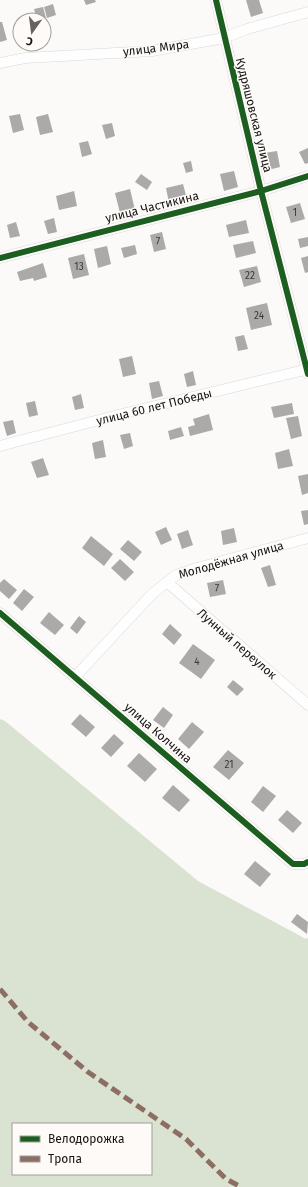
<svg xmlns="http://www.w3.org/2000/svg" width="308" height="1187" font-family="'Fira Sans',sans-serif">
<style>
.green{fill:#dae2d2;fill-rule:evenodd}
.building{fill:#abaaa8}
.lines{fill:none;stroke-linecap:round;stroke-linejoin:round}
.minor-casing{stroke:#d9d8d6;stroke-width:11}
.minor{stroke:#fffefe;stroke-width:10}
.quiet{stroke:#8d6e63;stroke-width:5;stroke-dasharray:10 5;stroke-linecap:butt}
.cycleway-casing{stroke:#fdfaf7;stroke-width:8}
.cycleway{stroke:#1b5e20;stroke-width:6}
.labels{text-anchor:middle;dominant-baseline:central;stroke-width:3;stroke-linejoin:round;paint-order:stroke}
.number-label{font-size:10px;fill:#3a3a38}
.street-label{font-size:12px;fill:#151413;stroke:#fdfaf7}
</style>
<rect width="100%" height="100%" fill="#fcfaf8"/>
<path class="green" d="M0,719L5,721L198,881L306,939L308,938V1187H0ZM13,1124H151V1174H13Z"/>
<path class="building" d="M84,0H95L96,2L86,5Z
M246,0H259L263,13L251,17Z
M53,4L56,15L47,18L44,7Z
M43,7L46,18L37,20L34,9Z
M0,22H2L7,40L0,42Z
M20,114L24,130L13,133L9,116Z
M48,114L53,132L40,135L36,117Z
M112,123L115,136L106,139L102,125Z
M88,141L92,154L82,157L79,143Z
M308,148V163L305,164L299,152Z
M277,151L280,167L268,170L264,153Z
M191,161L193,171L186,173L183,163Z
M234,171L238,187L224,191L220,174Z
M141,174L152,182L147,190L135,182Z
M183,184L187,199L169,203L166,188Z
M130,189L135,210L120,213L115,193Z
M74,191L77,206L59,210L56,196Z
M300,203L305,219L291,223L286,207Z
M54,218L57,232L48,234L44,221Z
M246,220L249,233L229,237L226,225Z
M16,222L20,236L10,238L7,225Z
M162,232L166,249L154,252L150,235Z
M308,237V246L300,248L298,239Z
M253,241L256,253L236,258L233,245Z
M135,245L137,254L124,258L121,248Z
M107,246L111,264L98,268L94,249Z
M84,254L89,275L73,279L68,258Z
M308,256V272L305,273L301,258Z
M43,263L47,277L34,281L33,278L20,281L17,272Z
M257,266L261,282L244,287L239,270Z
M267,303L272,325L251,330L246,308Z
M244,335L248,349L238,351L235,337Z
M132,356L136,374L123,377L119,359Z
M193,371L196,385L187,387L184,374Z
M159,381L163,396L152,399L149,383Z
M81,394L84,408L75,410L72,397Z
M35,401L38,415L29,417L26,403Z
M292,403L294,414L274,418L271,407Z
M209,414L213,430L190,436L188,427L195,425L193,419Z
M298,416L302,436L291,439L286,418Z
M13,420L16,433L7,436L3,422Z
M181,427L184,436L170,440L168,431Z
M130,433L133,446L124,449L120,435Z
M103,440L106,457L95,459L92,443Z
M289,449L293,466L278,469L275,453Z
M43,458L49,475L37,478L31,462Z
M308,474V493L302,495L298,476Z
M308,510V524L304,525L301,511Z
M166,527L172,540L161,545L155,532Z
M234,528L237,542L223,545L221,531Z
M188,530L193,545L182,549L177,534Z
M91,536L113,554L104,566L82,548Z
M128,540L142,552L134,561L120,549Z
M120,559L134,572L125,581L111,568Z
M270,565L276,585L268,587L261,568Z
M4,579L17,590L9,599L0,591V583Z
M223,580L226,594L210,597L207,583Z
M24,589L34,597L22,611L13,603Z
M49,612L64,625L55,635L40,623Z
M79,616L86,622L77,634L70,628Z
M170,624L182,635L174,645L162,634Z
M193,644L215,660L201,679L179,663Z
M233,680L244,689L237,696L227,687Z
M163,707L173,715L164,728L153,720Z
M80,714L95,727L86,737L71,724Z
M192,722L204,732L189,749L178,739Z
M114,734L124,743L111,757L101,748Z
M228,750L244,763L229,780L213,767Z
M139,753L157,769L145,782L127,766Z
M173,785L190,800L179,812L162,798Z
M263,786L276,796L263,812L251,802Z
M287,810L302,823L293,833L278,820Z
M255,861L271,874L260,887L244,874Z
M297,914L308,922L307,934L291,922Z"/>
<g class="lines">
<defs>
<path id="minor" d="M216,0L261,191L308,374
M0,63L25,58L152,51L224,38L247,29L308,12
M0,258L261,191L308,176
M0,446L118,415L308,369
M167,582L308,705
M0,613L293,864H304L308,862
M75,677L152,594L176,575L197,568L308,538"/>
</defs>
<use href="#minor" class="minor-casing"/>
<use href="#minor" class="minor"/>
<path class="quiet" d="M0,989L28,1022L88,1072L186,1139L226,1179L241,1187"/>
<defs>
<path id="cycleway" d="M216,0L261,191L308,374
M0,258L261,191L308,176
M0,613L293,864H304L308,862"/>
</defs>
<use href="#cycleway" class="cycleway-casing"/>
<use href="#cycleway" class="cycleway"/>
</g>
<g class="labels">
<g class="number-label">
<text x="295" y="213">1</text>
<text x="158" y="242">7</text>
<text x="79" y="267">13</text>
<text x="250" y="276">22</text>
<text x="259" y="316">24</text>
<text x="217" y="589">7</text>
<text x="197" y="662">4</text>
<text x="229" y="765">21</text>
</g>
<g class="street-label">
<text transform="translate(156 48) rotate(-7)">улица Мира</text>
<text transform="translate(254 115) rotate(76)">Кудряшовская улица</text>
<text transform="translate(152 207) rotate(-14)">улица Частикина</text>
<text transform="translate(154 407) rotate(-14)">улица 60 лет Победы</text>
<text transform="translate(231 560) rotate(-16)">Молодёжная улица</text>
<text transform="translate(237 644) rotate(41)">Лунный переулок</text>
<text transform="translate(158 733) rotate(41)">улица Колчина</text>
</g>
</g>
<rect x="12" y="1123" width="140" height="52" fill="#fdfaf7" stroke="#a09e9c"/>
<rect x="20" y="1136" width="20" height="6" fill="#1b5e20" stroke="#a09e9c"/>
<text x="48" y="1143" font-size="12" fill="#151413">Велодорожка</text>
<rect x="20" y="1156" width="20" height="6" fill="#8d6e63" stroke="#a09e9c"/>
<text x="48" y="1163" font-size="12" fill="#151413">Тропа</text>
<g transform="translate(32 32) rotate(194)"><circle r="19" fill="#fdfaf7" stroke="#a09e9c"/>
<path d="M0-3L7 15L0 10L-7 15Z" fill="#666463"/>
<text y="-6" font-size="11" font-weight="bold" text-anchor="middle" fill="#151413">С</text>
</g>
</svg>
